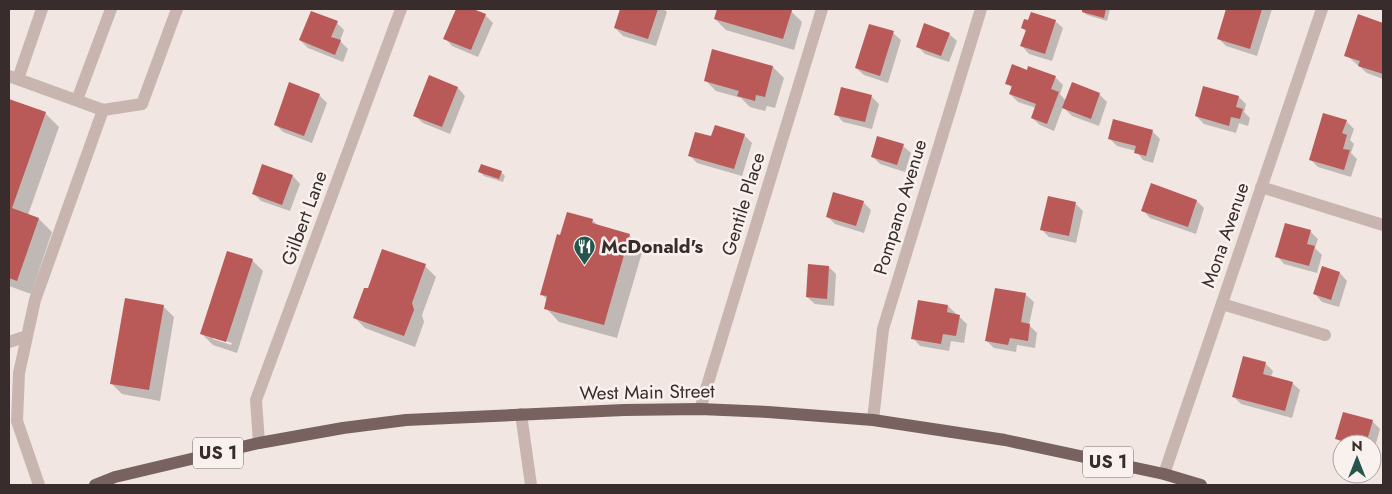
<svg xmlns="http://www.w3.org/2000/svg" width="1392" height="494" font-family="Jost,sans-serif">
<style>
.shadow{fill:#0003;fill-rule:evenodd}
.building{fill:#b95a58}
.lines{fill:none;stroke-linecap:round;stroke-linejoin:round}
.minor{stroke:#c8b5af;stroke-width:12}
.major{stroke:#78625f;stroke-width:12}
.labels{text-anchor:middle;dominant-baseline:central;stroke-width:5;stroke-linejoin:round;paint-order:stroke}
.shield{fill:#f9f1ee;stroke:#726866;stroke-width:1}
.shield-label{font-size:18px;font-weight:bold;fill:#382d2c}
.street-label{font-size:19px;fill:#382d2c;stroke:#f9f1ee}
.poi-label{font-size:19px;font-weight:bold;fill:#382d2c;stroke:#f9f1ee;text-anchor:start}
</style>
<rect width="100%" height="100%" fill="#f1e6e2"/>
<path class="shadow" d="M457,9H470L485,15L493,23L478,57L452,46L445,38Z
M621,9H664L667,12L656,46L623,36L615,28Z
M718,9H784L791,11L802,22L794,50L726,30L715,19Z
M1084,9H1110L1107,21L1087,15L1083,12Z
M1227,9H1272L1257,56L1226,46L1218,38Z
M1359,16L1383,24V79L1367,73L1346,55Z
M1055,21L1063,28L1052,61L1029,54L1022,46L1026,31L1023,28Z
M337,23L344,30L340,41L348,49L343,62L308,48L300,40Z
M893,33L901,40L888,83L864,75L856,68Z
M949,34L957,41L949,62L925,54L917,46Z
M713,51L773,67L784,78L775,108L767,106L765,111L750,107L741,98L716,91L705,80Z
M1027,71L1055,77L1063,85L1060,94L1066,101L1099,94L1107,102L1099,126L1072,116L1063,107L1054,131L1040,125L1032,118L1036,108L1018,102L1010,94L1012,88L1007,83Z
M458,88L465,96L450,134L423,123L415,116Z
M319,95L327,103L312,143L283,132L275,124Z
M871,96L879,104L872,129L843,122L836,114Z
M1239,97L1246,104L1244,112L1250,118L1248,126L1239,123L1236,133L1204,124L1196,116Z
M9,100L45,113L59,127L28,215L39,219L52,232L31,294L9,286Z
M1346,121L1354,129L1350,140L1354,144L1351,153L1357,159L1351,177L1318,167L1310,159Z
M1152,131L1160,139L1153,163L1143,160L1136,151L1117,146L1109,138Z
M744,135L752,143L742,176L697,163L689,155L712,138Z
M903,146L911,153L905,172L880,164L872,156Z
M480,172H501L505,176L503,182L484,176Z
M293,176L300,184L290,211L261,201L253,193Z
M1197,201L1204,208L1196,234L1150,218L1143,210Z
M863,202L871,210L864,233L835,224L827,216Z
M1076,204L1083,211L1076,243L1049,237L1041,229Z
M592,220L599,226L629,235L643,249L617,338L559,322L546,308L548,300L541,294Z
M1310,231L1318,239L1315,248L1322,255L1317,273L1284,264L1277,256Z
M383,250L425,266L436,277L422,315L424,322L415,347L365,328L354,317L369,289Z
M252,260L263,271L237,353L213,345L202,334ZM213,337L232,343L231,345L213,339Z
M829,267L836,274L834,306L815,304L807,297Z
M1340,273L1347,281L1339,307L1322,302L1315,294Z
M996,289L1026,295L1034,302L1029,325L1037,333L1035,348L1017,345L1016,352L994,348L987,341Z
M163,306L174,317L160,401L122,394L111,383Z
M948,306L967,324L964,343L951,341L949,351L920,346L913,338Z
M1265,363L1273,371L1271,377L1292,383L1300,390L1292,418L1241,404L1233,396Z
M1372,421L1380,429L1373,454L1372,444H1342L1337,438Z"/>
<path class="building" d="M456,9H473L486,14L471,50L443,39Z
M620,9H658L648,39L614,28Z
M717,9H789L792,10L783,39L714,19Z
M1082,9H1106L1104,18L1082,12Z
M1226,9H1262L1250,49L1217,39Z
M311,11L338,21L331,37L341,40L335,55L299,40Z
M1031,12L1056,20L1045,54L1020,46L1026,30L1021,28L1024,19L1028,20Z
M1358,14L1383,23V74L1358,66L1360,61L1344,56Z
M924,23L950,33L941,56L916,47Z
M869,24L894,31L880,76L855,68Z
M712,49L773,66L765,97L756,95L755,101L737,96L739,91L704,81Z
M1012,64L1027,70L1028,66L1056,76L1051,89L1059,92L1047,124L1031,118L1036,104L1009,94L1012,86L1005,84Z
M429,75L458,87L442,127L413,116Z
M289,82L320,94L304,136L274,125Z
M1072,82L1100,93L1091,119L1062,108Z
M1203,86L1239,96L1236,107L1243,109L1240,119L1231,117L1229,126L1195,116Z
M841,87L872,95L865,122L834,115Z
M9,99L46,112L12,208L39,218L17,281L9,278Z
M1323,113L1347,120L1342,133L1347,135L1343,149L1350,150L1344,170L1309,160Z
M1113,119L1153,130L1146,156L1134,153L1136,146L1108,139Z
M715,125L745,134L734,169L688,156L695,132L711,136Z
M877,136L904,144L897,165L871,157Z
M262,164L293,175L282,205L252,194Z
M481,164L502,171L499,179L478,172Z
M1151,183L1197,200L1188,227L1141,211Z
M833,192L864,201L856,226L826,217Z
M1048,196L1076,202L1069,236L1040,230Z
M567,212L593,219L592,223L630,234L604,325L544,309L547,296L540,295L557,234L560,235Z
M1285,223L1311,230L1307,244L1315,246L1309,266L1275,257Z
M382,249L426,264L412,303L414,310L404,336L353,318L364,288H368Z
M227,251L253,259L226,342L200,334Z
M808,264L829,266L827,299L806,297Z
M1322,266L1340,272L1331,300L1313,294Z
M995,288L1026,293L1021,322L1030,324L1028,341L1010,338L1008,345L985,341Z
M125,298L164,305L149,390L110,384Z
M918,300L948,305L947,312L960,315L956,336L943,334L941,344L911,339Z
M1243,356L1266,362L1263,374L1293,382L1285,411L1232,397Z
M1343,412L1373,420L1366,444H1354L1335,439Z"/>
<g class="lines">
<path class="minor" d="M9,76L103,110L142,104L177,9
M18,79L42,9
M77,100L111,9
M1261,187L1383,225
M1222,304L1325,335
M9,342L27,336
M700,409L822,9
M521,414L531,485
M873,420L883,329L981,9
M259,443L256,400L401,9
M1164,474L1322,9
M39,485L17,421L19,373L35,300L103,110"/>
<path class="major" d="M95,485L115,477L259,443L343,428L406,420L624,410L700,409L768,412L873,420L1005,440L1164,474L1201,485"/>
</g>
<defs>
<symbol id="restaurant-pin" viewBox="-11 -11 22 30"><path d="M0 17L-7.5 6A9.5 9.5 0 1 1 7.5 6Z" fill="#26554e" stroke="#f9f1ee"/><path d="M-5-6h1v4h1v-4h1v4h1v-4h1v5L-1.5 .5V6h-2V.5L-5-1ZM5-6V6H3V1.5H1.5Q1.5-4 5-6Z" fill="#fff"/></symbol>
</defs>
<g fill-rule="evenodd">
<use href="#restaurant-pin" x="572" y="234" width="25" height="34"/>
</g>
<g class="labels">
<g class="shield">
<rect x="193" y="437.5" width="50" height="31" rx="4"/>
<rect x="1083" y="446.5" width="50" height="31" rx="4"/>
</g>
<g class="shield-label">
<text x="218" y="453">US 1</text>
<text x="1108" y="462">US 1</text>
</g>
<g class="street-label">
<text transform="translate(743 204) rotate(-73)">Gentile Place</text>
<text transform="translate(900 207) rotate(-73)">Pompano Avenue</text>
<text transform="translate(304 218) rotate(-70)">Gilbert Lane</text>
<text transform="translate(1225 235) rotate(-71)">Mona Avenue</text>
<text transform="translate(647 392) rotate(-1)">West Main Street</text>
</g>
<g class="poi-label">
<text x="601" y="246">McDonald's</text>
</g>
</g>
<rect width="1392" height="494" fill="none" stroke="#382d2c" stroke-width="20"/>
<g transform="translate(1357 459)"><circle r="24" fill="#f9f1ee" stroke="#aca3a0"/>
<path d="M0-4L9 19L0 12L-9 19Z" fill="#26554e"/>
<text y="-8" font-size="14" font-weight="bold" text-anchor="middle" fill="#382d2c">N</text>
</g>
</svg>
